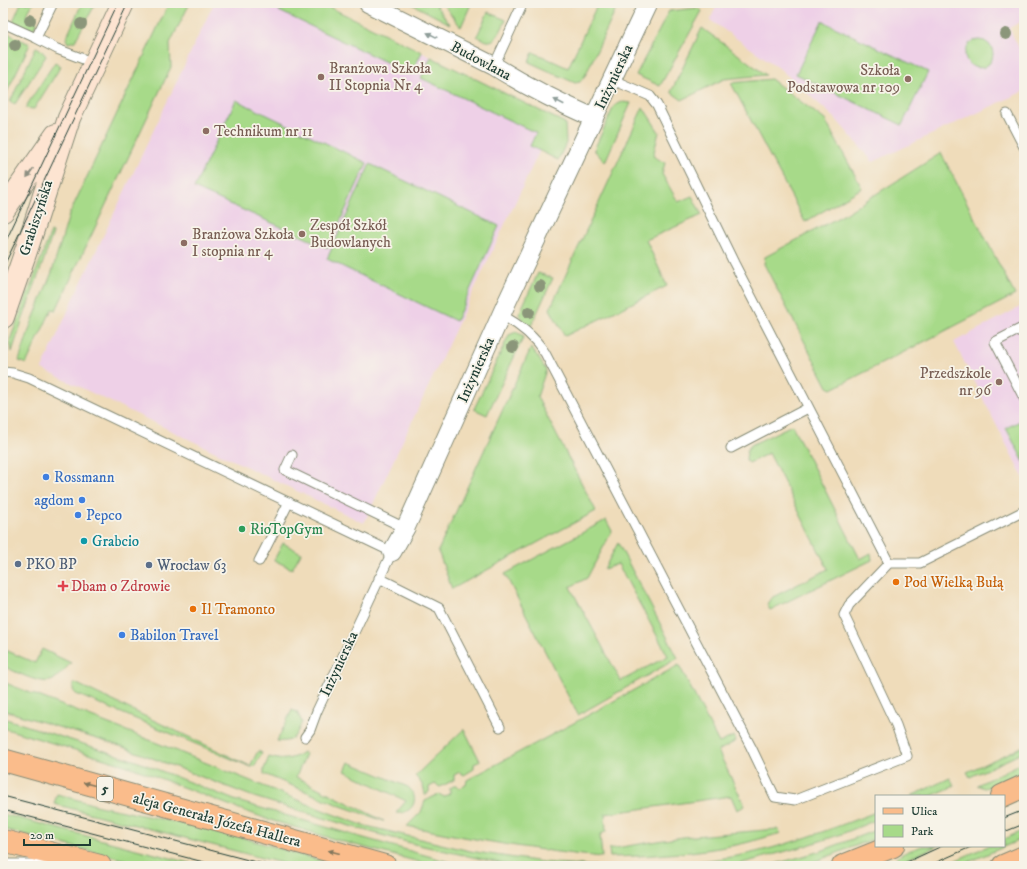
<svg xmlns="http://www.w3.org/2000/svg" width="1027" height="869" font-family="'IM FELL DW Pica',serif">
<style>
.built{fill:#eed0e7}
.green{fill:#a7da89;stroke:#638c5e}
.lines{fill:none;stroke-linecap:round;stroke-linejoin:round}
.lane-casing{stroke:#878c77;stroke-width:11}
.street-casing{stroke:#878c77;stroke-width:20}
.secondary-casing{stroke:#878c77;stroke-width:24}
.primary-casing{stroke:#878c77;stroke-width:24}
.lane{stroke:#fff;stroke-width:9}
.street{stroke:#fff;stroke-width:18}
.secondary{stroke:#fde4d1;stroke-width:22}
.primary{stroke:#fabc8b;stroke-width:22}
.tram{stroke:#1f3d34;stroke-width:1}
.tree{fill:#8b967a}
.oneway{fill:#8f9e9a}
.oneway2{fill:#8e9082}
.oneway3{fill:#82765b}
.education-dot{fill:#8d6e63;stroke:#f7f3e8;stroke-width:1.5}
.shop-dot{fill:#3f7fe0;stroke:#f7f3e8;stroke-width:1.5}
.leisure-dot{fill:#2e9e5b;stroke:#f7f3e8;stroke-width:1.5}
.culture-dot{fill:#0f9aa8;stroke:#f7f3e8;stroke-width:1.5}
.service-dot{fill:#5c6f8a;stroke:#f7f3e8;stroke-width:1.5}
.food-dot{fill:#e8710a;stroke:#f7f3e8;stroke-width:1.5}
.health-dot{fill:#e0444e;stroke:#f7f3e8;stroke-width:1.5}
.labels{text-anchor:middle;dominant-baseline:central;stroke-width:3.5;stroke-linejoin:round;paint-order:stroke}
.shield{fill:#f7f3e8;stroke:#60746a;stroke-width:1}
.shield-label{font-size:14px;font-weight:bold;fill:#1f3d34}
.street-label{font-size:15px;fill:#1f3d34;stroke:#f7f3e8}
.education-label{font-size:15px;fill:#785e54;stroke:#f7f3e8;text-anchor:start}
.shop-label{font-size:15px;fill:#366cbe;stroke:#f7f3e8;text-anchor:start}
.leisure-label{font-size:15px;fill:#27864d;stroke:#f7f3e8;text-anchor:start}
.culture-label{font-size:15px;fill:#0d838f;stroke:#f7f3e8;text-anchor:start}
.service-label{font-size:15px;fill:#4e5e75;stroke:#f7f3e8;text-anchor:start}
.food-label{font-size:15px;fill:#c56008;stroke:#f7f3e8;text-anchor:start}
.health-label{font-size:15px;fill:#be3a42;stroke:#f7f3e8;text-anchor:start}
</style>
<rect width="100%" height="100%" fill="#f7f3e8"/>
<filter id="ink" filterUnits="userSpaceOnUse"><feTurbulence type="fractalNoise" baseFrequency=".025" numOctaves="2"/><feDisplacementMap in="SourceGraphic" scale="8" xChannelSelector="R" yChannelSelector="G"/><feConvolveMatrix kernelMatrix="1 2 1 2 8 2 1 2 1" color-interpolation-filters="sRGB"/></filter>
<filter id="wash" filterUnits="userSpaceOnUse"><feTurbulence type="fractalNoise" baseFrequency=".012" numOctaves="4" result="noise"/><feDisplacementMap in="SourceGraphic" scale="16" xChannelSelector="R" yChannelSelector="G"/><feGaussianBlur stdDeviation="0.9" result="paint"/><feColorMatrix in="noise" values="0 0 0 0 0 0 0 0 0 0 0 0 0 0 0 0 0 1.4 0 .05"/><feComposite in="paint" operator="in"/></filter>
<g filter="url(#wash)">
<rect width="100%" height="100%" fill="#efdcba"/>
<path class="built" d="M214,3H321L555,118L364,523L42,369L72,302Z
M718,3H1024V20L1009,28L1024,58V91L873,162L835,118L779,68L710,20Z
M1024,305V479L954,342Z"/>
<path class="green" d="M21,3H33L26,16L37,22L33,30L13,21Z
M82,3H96L75,41L68,43L66,39Z
M169,3H190L170,43L171,67L56,310L52,309L26,364L19,361L30,327L52,272L69,215Z
M283,3H321L422,52L411,74L279,11Z
M410,3H434L450,24Z
M442,3H469L471,4L461,27Z
M598,3H619L586,74L580,82L575,83L529,62L533,52L568,68Z
M697,8L702,11L660,86L636,75L669,11Z
M488,12L506,20C502,27 497,43 487,41C484,40 480,38 477,36Z
M822,21L928,72L902,125L796,74Z
M702,28L766,75L724,79L682,100L671,92Z
M3,29L14,37L30,44L3,100Z
M965 54a14 14 0 1 1 28 0a14 14 0 1 1-28 0Z
M36,47L40,49L46,56L15,104L10,102Z
M431,57L565,123L566,143L558,160L530,146L536,133L421,78Z
M55,62L61,66L34,109L25,108Z
M771,79L825,120L862,188L805,222L731,83Z
M236,100L367,163L328,248L194,188Z
M622,102L631,103L605,162L594,150L614,106Z
M643,107L659,132L653,156L665,163L662,174L678,202L692,196L702,215L646,240L667,286L565,336L550,309Z
M941,153L1015,295L832,389L828,387L764,264L765,257L843,215Z
M370,164L499,226L456,321L327,259Z
M51,232L53,233C40,273 24,312 12,352L10,340Z
M538,273L553,278L531,326L523,321L519,314Z
M516,332L524,336L487,415L474,409L509,335Z
M531,348L538,357L546,370L537,397L596,511L452,589L438,551Z
M1024,419V462L1006,428Z
M792,425L860,559L871,553L872,560L770,610L767,604L771,598L828,569L769,453L749,463L746,460L747,450L751,445Z
M606,520L612,531L587,578L570,587L621,681L668,656L618,564L604,569L618,543L678,658L578,715L505,574Z
M283,543L301,553L292,569L274,560Z
M3,649L35,663L42,649L71,663C66,668 59,676 53,680C42,686 14,671 3,666Z
M679,665L719,743L734,736L736,741L718,751L745,806L737,810L731,796L605,814L606,831L600,835L602,857C537,851 472,839 407,826L421,812L425,801L439,794L444,797L450,793V788L456,785L460,788L466,785L467,780L585,717Z
M3,682L167,747L330,813L362,825L470,851L508,857L543,862L596,866H514L504,864L414,844L360,829L293,809L254,797L123,747L3,710Z
M75,683L250,766L258,751L262,753L255,766L251,767L76,694C72,690 72,687 75,683Z
M292,710L297,712L302,722C296,735 294,743 277,741Z
M3,718L136,761L237,801L353,835L464,866H434L344,842L267,819L226,804L131,767L3,728Z
M464,729L480,761L474,764V769L464,775L460,772L454,775V780L440,787L435,784L429,787V792L425,795C424,786 421,782 415,776Z
M1024,746V752L970,777L967,772Z
M303,752L306,754L296,777L384,821L341,806L264,774V769L269,757C281,761 293,760 303,752Z
M349,762L408,787C422,799 411,815 396,813L406,801L345,771Z
M1024,762V771L989,787L984,788L977,785Z
M950,778L954,786L931,796H911Z
M57,794L99,806L199,827L230,834L339,866H293L54,804Z
M876,812V820L839,835L805,846L732,866H629C665,865 701,862 737,856C785,847 831,829 876,812Z
M3,814L201,866H150L3,829Z
M777,829L781,833C766,837 751,842 736,845C695,853 652,856 610,857L609,849L683,837Z
M876,830V838L819,860L797,866H768L821,851Z
M1024,830V838L960,866H943L988,846H1004V839Z
M922,846H937L893,865C894,854 913,850 922,846Z"/>
</g>
<g filter="url(#ink)">
<g class="lines">
<defs>
<path id="lane" d="M53,3L36,38L57,49L94,63
M3,23L36,38
M494,66L523,3
M613,80L650,96L657,105L734,263L889,563H920L1024,511
M1007,114L1024,147
M501,315C519,324 534,336 545,353L751,747L775,797L795,800L907,756L896,725L844,615L849,605L889,563
M1024,327L995,342L1024,398
M3,372L13,373L29,378L392,552L317,711L310,730L305,737
M731,448L808,408
M292,455L285,470L405,528
M259,561L289,502
M379,578L439,608L500,727
M3,864H60"/>
<path id="street" d="M368,3L494,66C526,86 560,103 594,118
M392,552L406,527L506,304L648,3"/>
<path id="secondary" d="M3,211L56,135
M3,317L28,245L69,118L123,3"/>
<path id="primary" d="M3,760L385,866
M1002,796L1024,786
M3,841L100,866
M843,866L893,846
M1003,866L1024,857"/>
</defs>
<use href="#lane" class="lane-casing"/>
<use href="#street" class="street-casing"/>
<use href="#secondary" class="secondary-casing"/>
<use href="#primary" class="primary-casing"/>
<use href="#lane" class="lane"/>
<use href="#street" class="street"/>
<use href="#secondary" class="secondary"/>
<use href="#primary" class="primary"/>
<path class="tram" d="M3,247L118,3
M3,268L128,3
M3,796L271,866
M3,810L219,866
M1004,818L1024,810
M1004,832L1024,824
M898,866L942,846
M928,866L973,846"/>
</g>
<g class="tree">
<circle cx="30" cy="20" r="6"/>
<circle cx="81" cy="24" r="6"/>
<circle cx="1006" cy="34" r="6"/>
<circle cx="15" cy="45" r="6"/>
<circle cx="540" cy="286" r="6"/>
<circle cx="529" cy="312" r="6"/>
<circle cx="513" cy="347" r="6"/>
</g>
<defs><path id="oneway-solid" d="M-6-.8H1V-3.2L6.5 0L1 3.2V.8H-6Z"/></defs>
<g class="oneway">
<use href="#oneway-solid" transform="translate(432 35) rotate(-154)"/>
<use href="#oneway-solid" transform="translate(559 102) rotate(-153)"/>
</g>
<use class="oneway2" href="#oneway-solid" transform="translate(30 173) rotate(125)"/>
<g class="oneway3">
<use href="#oneway-solid" transform="translate(89 784) rotate(-165)"/>
<use href="#oneway-solid" transform="translate(334 852) rotate(-165)"/>
</g>
</g>
<g class="education-dot">
<circle cx="321" cy="77" r="4"/>
<circle cx="908" cy="79" r="4"/>
<circle cx="206" cy="131" r="4"/>
<circle cx="302" cy="234" r="4"/>
<circle cx="184" cy="243" r="4"/>
<circle cx="999" cy="382" r="4"/>
</g>
<g class="shop-dot">
<circle cx="46" cy="477" r="4"/>
<circle cx="82" cy="500" r="4"/>
<circle cx="78" cy="515" r="4"/>
<circle cx="122" cy="635" r="4"/>
</g>
<circle class="leisure-dot" cx="242" cy="529" r="4"/>
<circle class="culture-dot" cx="84" cy="541" r="4"/>
<g class="service-dot">
<circle cx="18" cy="564" r="4"/>
<circle cx="149" cy="565" r="4"/>
</g>
<g class="food-dot">
<circle cx="896" cy="582" r="4"/>
<circle cx="193" cy="609" r="4"/>
</g>
<path class="health-dot" d="M61 580h4v4h4v4h-4v4h-4v-4h-4v-4h4z"/>
<g class="labels">
<rect class="shield" x="97" y="777" width="16" height="24" rx="3"/>
<g class="shield-label">
<text x="105" y="789">5</text>
</g>
<g class="street-label">
<text transform="translate(481 61) rotate(28)">Budowlana</text>
<text transform="translate(614 77) rotate(-65)">Inżynierska</text>
<text transform="translate(36 218) rotate(-72)">Grabiszyńska</text>
<text transform="translate(476 370) rotate(-66)">Inżynierska</text>
<text transform="translate(339 664) rotate(-65)">Inżynierska</text>
<text transform="translate(217 820) rotate(15)">aleja Generała Józefa Hallera</text>
</g>
<g class="education-label">
<text x="329" y="68">Branżowa Szkoła<tspan x="329" dy="17">II Stopnia Nr 4</tspan></text>
<text x="900" y="70" text-anchor="end">Szkoła<tspan x="900" dy="17">Podstawowa nr 109</tspan></text>
<text x="214" y="131">Technikum nr 11</text>
<text x="310" y="225">Zespół Szkół<tspan x="310" dy="17">Budowlanych</tspan></text>
<text x="192" y="234">Branżowa Szkoła<tspan x="192" dy="17">I stopnia nr 4</tspan></text>
<text x="991" y="373" text-anchor="end">Przedszkole<tspan x="991" dy="17">nr 96</tspan></text>
</g>
<g class="shop-label">
<text x="54" y="477">Rossmann</text>
<text x="74" y="500" text-anchor="end">agdom</text>
<text x="86" y="515">Pepco</text>
<text x="130" y="635">Babilon Travel</text>
</g>
<g class="leisure-label">
<text x="250" y="529">RioTopGym</text>
</g>
<g class="culture-label">
<text x="92" y="541">Grabcio</text>
</g>
<g class="service-label">
<text x="26" y="564">PKO BP</text>
<text x="157" y="565">Wrocław 63</text>
</g>
<g class="food-label">
<text x="904" y="582">Pod Wielką Bułą</text>
<text x="201" y="609">Il Tramonto</text>
</g>
<g class="health-label">
<text x="71" y="586">Dbam o Zdrowie</text>
</g>
</g>
<rect width="1027" height="869" fill="none" stroke="#f7f3e8" stroke-width="16"/>
<rect x="875" y="795" width="130" height="52" fill="#f7f3e8" stroke="#a1aaa0"/>
<rect x="883" y="808" width="20" height="6" fill="#fabc8b" stroke="#a1aaa0"/>
<text x="911" y="815" font-size="12" fill="#1f3d34">Ulica</text>
<rect x="883" y="825" width="20" height="12" fill="#a7da89" stroke="#a1aaa0"/>
<text x="911" y="835" font-size="12" fill="#1f3d34">Park</text>
<path d="M24 839v6h66v-6" fill="none" stroke="#1f3d34" stroke-width="2"/>
<text x="30" y="839" font-size="12" fill="#1f3d34" stroke="#f7f3e8" stroke-width="3" paint-order="stroke">20 m</text>
</svg>
